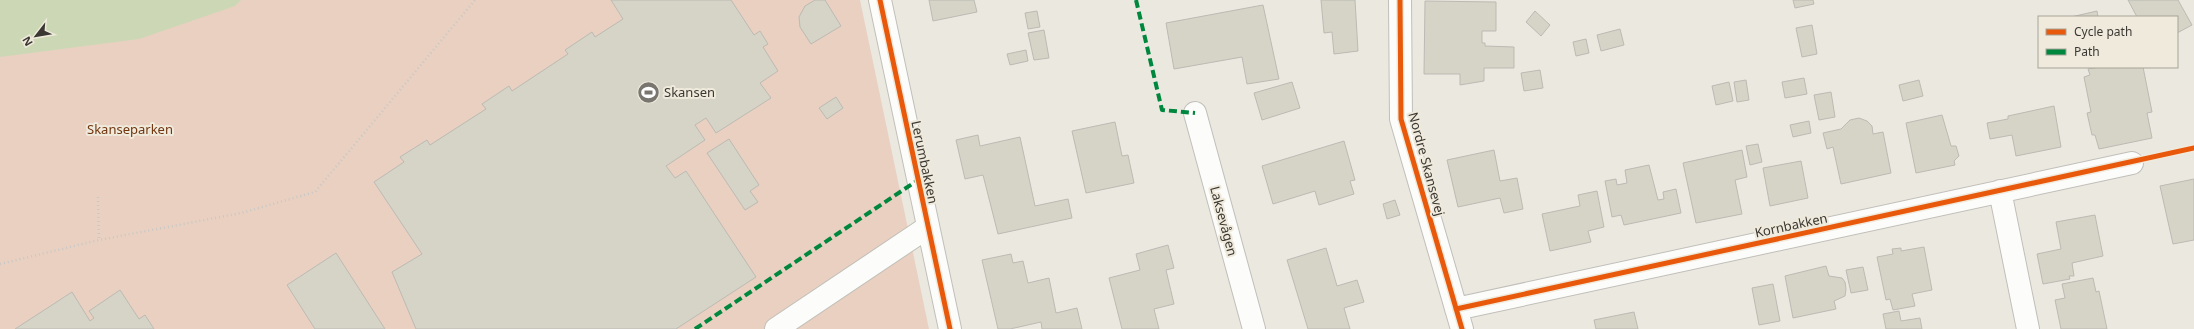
<svg xmlns="http://www.w3.org/2000/svg" width="2194" height="329" font-family="'Noto Sans',sans-serif">
<style>
.green{fill:#e9d0c1}
.water{fill:#ccd8b5}
.building{fill:#d5d4c6;stroke:#bcbab4}
.lines{fill:none;stroke-linecap:round;stroke-linejoin:round}
.street-casing{stroke:#c1bfb9;stroke-width:24}
.path{stroke:#c9c8c5;stroke-width:2.5;stroke-dasharray:1 3;stroke-linecap:butt}
.street{stroke:#fcfcfa;stroke-width:22}
.quiet{stroke:#00873e;stroke-width:4;stroke-dasharray:8 4;stroke-linecap:butt}
.cycleway-casing{stroke:#efeadc;stroke-width:8}
.cycleway{stroke:#e8590c;stroke-width:5}
.labels{text-anchor:middle;dominant-baseline:central;stroke-width:4;stroke-linejoin:round;paint-order:stroke}
.poi-label{font-size:13px;fill:#3b3833;stroke:#efeadc;text-anchor:start}
.park-label{font-size:13px;fill:#71350f;stroke:#efeadc}
.street-label{font-size:13px;fill:#3b3833;stroke:#efeadc}
</style>
<rect width="100%" height="100%" fill="#ebe8e0"/>
<path class="green" d="M0,0H860L929,329H0Z"/>
<path class="water" d="M0,0H241L235,6L139,39L0,57Z"/>
<path class="building" d="M611,0H731L754,35L760,31L768,44L763,47L778,71L760,83L771,98L716,133L706,118L695,125L705,140L666,166L675,178L686,171L756,277L676,329H416L392,272L422,254L374,182L404,162L400,157L427,140L430,145L486,109L482,104L509,86L512,91L568,54L565,50L592,32L595,37L623,19Z
M815,0H825L841,26L811,44L800,27L799,17L805,6Z
M929,0H974L977,12L933,21Z
M1321,0H1355L1358,51L1334,54L1332,32L1324,33Z
M1793,0H1813L1814,4L1795,8Z
M2128,0H2178L2192,25L2177,33V17H2137Z
M1425,1L1496,2V31H1482V43H1485V46L1514,47V68H1484V81L1460,85V74H1424Z
M1263,5L1279,79L1247,84L1242,57L1174,69L1166,23Z
M1037,11L1040,27L1028,29L1025,13Z
M1535,11L1550,25L1541,36L1526,22Z
M2097,11L2098,17H2071Z
M1812,25L1817,54L1802,57L1796,28Z
M1620,29L1624,45L1601,51L1597,35Z
M1044,30L1049,58L1034,60L1028,33Z
M1586,39L1589,53L1576,56L1573,42Z
M1026,50L1028,61L1010,65L1007,54Z
M2100,67H2143L2152,112L2147,113L2152,138L2099,149L2095,135H2092L2087,113L2091,112L2084,77L2090,75L2088,69Z
M1540,70L1543,88L1524,91L1521,73Z
M1804,78L1807,94L1785,98L1782,82Z
M1746,80L1749,100L1737,102L1734,82Z
M1919,80L1923,96L1903,101L1899,85Z
M1292,82L1300,108L1262,120L1254,93Z
M1729,82L1733,101L1716,105L1712,86Z
M1831,92L1835,117L1819,120L1814,95Z
M836,97L843,108L827,119L819,108Z
M2054,106L2061,147L2016,156L2012,135L1990,139L1987,123L2008,119V116Z
M1942,115L1951,146H1956L1959,156L1954,161L1955,165L1916,173L1906,123Z
M1859,118L1867,121L1872,126L1873,134L1883,132L1891,173L1841,184L1833,147L1827,149L1823,133L1841,129L1850,120Z
M1809,121L1811,133L1793,137L1790,125Z
M1115,122L1122,156L1128,155L1134,183L1086,193L1072,131Z
M978,135L980,146L1020,137L1035,206L1068,199L1072,218L998,234L983,175L965,179L956,140Z
M729,139L759,185L750,191L758,202L745,210L707,153Z
M1344,141L1355,180L1350,181L1354,194L1319,205L1315,191L1273,204L1262,166Z
M1758,144L1762,162L1750,165L1746,146Z
M1494,150L1500,181L1517,178L1523,209L1504,213L1500,198L1458,207L1447,160Z
M1742,150L1747,177L1735,180L1742,214L1696,223L1683,163Z
M1801,161L1808,198L1770,206L1763,168Z
M1649,165L1658,200L1664,199L1663,192L1676,189L1681,213L1624,225L1621,215L1612,217L1605,181L1616,179L1617,185L1627,183L1625,170Z
M2194,179V240L2173,244L2160,186Z
M1597,191L1604,227L1588,231L1591,242L1550,251L1542,214L1580,206L1578,195Z
M1395,200L1400,215L1387,219L1383,204Z
M2095,215L2103,256L2072,263L2074,276H2069L2070,279L2043,284L2037,254L2061,249L2056,222Z
M1168,245L1174,268L1166,270L1174,304L1154,309L1159,329H1122L1109,278L1140,270L1136,254Z
M1924,247L1932,290L1912,294L1915,306L1893,310L1890,299L1886,300L1877,257L1893,254L1892,249L1901,248V251Z
M1326,248L1337,286L1357,280L1364,302L1344,308L1350,329H1308L1287,260Z
M336,253L385,329H315L287,285Z
M1011,254L1013,263L1023,261L1028,283L1049,278L1056,313L1077,308L1082,329H1042L1041,322L1010,329H998L982,260Z
M1826,266L1829,276L1842,278L1845,282L1846,289L1845,296L1834,301L1836,309L1793,318L1785,276Z
M1863,267L1868,290L1851,293L1846,270Z
M2093,278L2096,292L2099,291L2107,329H2061L2055,300L2065,298L2062,284Z
M1773,284L1780,321L1759,325L1752,288Z
M120,290L139,319L145,315L154,329H15L72,292L90,321L94,318L89,311Z
M1899,311L1901,321L1920,318L1922,329H1886L1883,314Z
M1634,312L1638,329H1596L1594,320Z"/>
<g class="lines">
<defs>
<path id="street" d="M880,0L950,329
M1400,0L1401,119L1462,329
M1195,113L1254,329
M2000,191L2028,329
M1456,309L2132,163
M776,329L928,227"/>
</defs>
<use href="#street" class="street-casing"/>
<path class="path" d="M98,197L99,240
M0,264L99,240L241,213L315,192L475,0"/>
<use href="#street" class="street"/>
<path class="quiet" d="M1136,0L1162,110L1195,113
M695,329L918,180"/>
<defs>
<path id="cycleway" d="M880,0L950,329
M1400,0L1401,119L1462,329
M1456,309L2194,148"/>
</defs>
<use href="#cycleway" class="cycleway-casing"/>
<use href="#cycleway" class="cycleway"/>
</g>
<defs>
<symbol id="stadium-disc" viewBox="-11 -11 22 22"><circle r="9.5" fill="#797670" stroke="#efeadc"/><path d="M0-5a6.5 5 0 1 0 0 10a6.5 5 0 1 0 0-10ZM-3.5-1.8h7v3.6h-7Z" fill="#fff"/></symbol>
</defs>
<g fill-rule="evenodd">
<use href="#stadium-disc" x="636" y="80" width="25" height="25"/>
</g>
<g class="labels">
<g class="poi-label">
<text x="664" y="92">Skansen</text>
</g>
<g class="park-label">
<text x="130" y="129">Skanseparken</text>
</g>
<g class="street-label">
<text transform="translate(925 162) rotate(78)">Lerumbakken</text>
<text transform="translate(1427 164) rotate(75)">Nordre Skansevej</text>
<text transform="translate(1224 221) rotate(75)">Laksevågen</text>
<text transform="translate(1791 225) rotate(-12)">Kornbakken</text>
</g>
</g>
<rect x="2038" y="16" width="140" height="52" fill="#efeadc" stroke="#a7a398"/>
<rect x="2046" y="29" width="20" height="6" fill="#e8590c" stroke="#a7a398"/>
<text x="2074" y="36" font-size="12" fill="#3b3833">Cycle path</text>
<rect x="2046" y="49" width="20" height="6" fill="#00873e" stroke="#a7a398"/>
<text x="2074" y="56" font-size="12" fill="#3b3833">Path</text>
<g transform="translate(36 36) rotate(239)" stroke="#efeadc" stroke-width="3" paint-order="stroke">
<path d="M0-3L7 15L0 10L-7 15Z" fill="#3b3833"/>
<text y="-6" font-size="11" font-weight="bold" text-anchor="middle" fill="#3b3833">N</text>
</g>
</svg>
